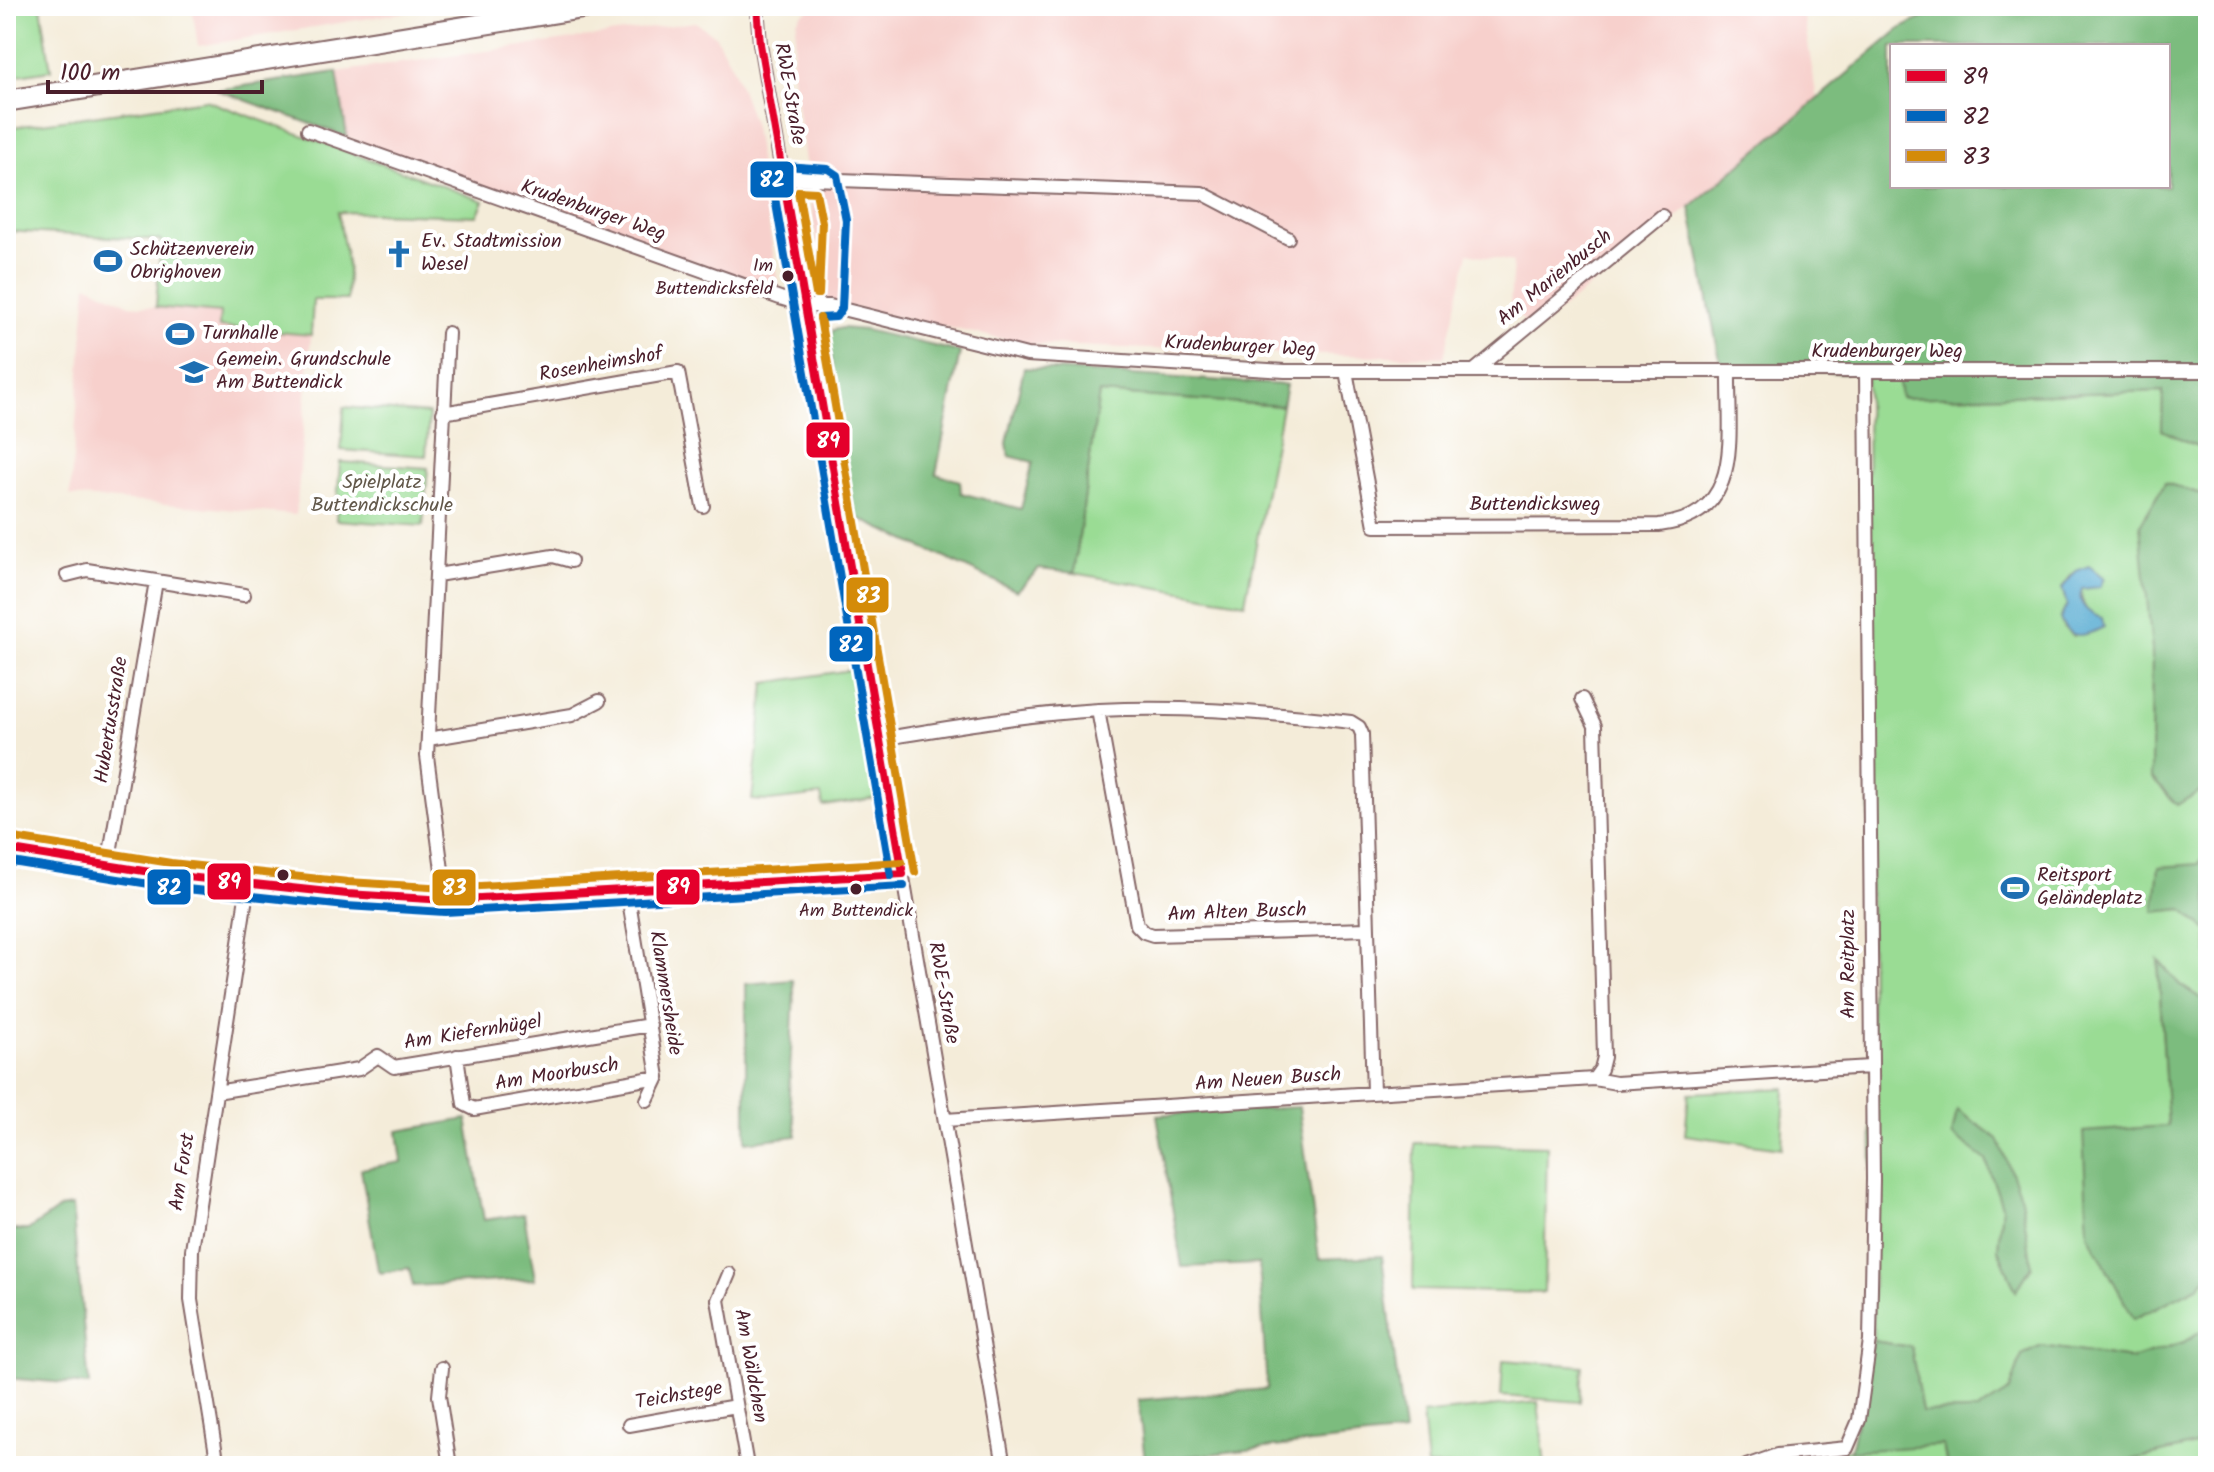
<svg xmlns="http://www.w3.org/2000/svg" width="2214" height="1472" font-family="Kalam,sans-serif">
<style>
.built{fill:#f7d0cc}
.green{fill:#9adc94;stroke:#727e60;stroke-width:2;fill-rule:evenodd}
.forest{fill:#7bbc7e;stroke:#626e54;stroke-width:2;fill-rule:evenodd}
.water{fill:#55aad1;stroke:#50647e;stroke-width:2}
.lines{fill:none;stroke-linecap:round;stroke-linejoin:round}
.street-casing{stroke:#866768;stroke-width:16}
.primary-casing{stroke:#866768;stroke-width:24}
.street{stroke:#fff;stroke-width:12}
.primary{stroke:#fff;stroke-width:20}
.bus-1-casing{stroke:#fff;stroke-width:14}
.bus-2-casing{stroke:#fff;stroke-width:14}
.bus-3-casing{stroke:#fff;stroke-width:14}
.bus-1{stroke:#e4002b;stroke-width:8}
.bus-2{stroke:#0065bd;stroke-width:8}
.bus-3{stroke:#d48b09;stroke-width:8}
.bus-dot{fill:#4a1f2b;stroke:#fff;stroke-width:3}
.labels{text-anchor:middle;dominant-baseline:central;stroke-width:8;stroke-linejoin:round;paint-order:stroke}
.bus-label{font-size:18px;fill:#4a1f2b;stroke:#fff;text-anchor:end}
.street-label{font-size:20px;fill:#4a1f2b;stroke:#fff}
.poi-label{font-size:20px;fill:#4a1f2b;stroke:#fff;text-anchor:start}
.park-label{font-size:20px;fill:#62584a;stroke:#fff}
.line-badge{stroke:#fff;stroke-width:3}
.badge-label{font-size:22px;text-anchor:middle;font-weight:bold;fill:#fff}
</style>
<rect width="100%" height="100%" fill="#fff"/>
<filter id="ink" filterUnits="userSpaceOnUse"><feTurbulence type="fractalNoise" baseFrequency=".0125" numOctaves="2"/><feDisplacementMap in="SourceGraphic" scale="16" xChannelSelector="R" yChannelSelector="G"/><feConvolveMatrix kernelMatrix="1 2 1 2 8 2 1 2 1" color-interpolation-filters="sRGB"/></filter>
<filter id="wash" filterUnits="userSpaceOnUse"><feTurbulence type="fractalNoise" baseFrequency=".006" numOctaves="4" result="noise"/><feDisplacementMap in="SourceGraphic" scale="32" xChannelSelector="R" yChannelSelector="G"/><feGaussianBlur stdDeviation="1.8" result="paint"/><feColorMatrix in="noise" values="0 0 0 0 0 0 0 0 0 0 0 0 0 0 0 0 0 1.4 0 .05"/><feComposite in="paint" operator="in"/></filter>
<g filter="url(#wash)">
<rect width="100%" height="100%" fill="#f4ecd9"/>
<path class="built" d="M192,6H443L198,46Z
M815,6H1802L1817,100L1690,207L1534,331L1510,307L1513,262L1468,253L1444,357L1274,354L1027,344L834,304L824,296L792,68L797,21L801,15Z
M695,22L715,35L734,70L748,108L754,127L779,292L347,137L337,72Z
M87,284L130,305L220,313L219,327L311,335L296,515L70,496Z"/>
<path class="green" d="M6,6H41L51,70L6,77Z
M205,100L484,201L477,216L338,212L348,269L347,300H313L311,335L219,327L220,313L156,307L161,240L6,231V128Z
M1867,375L1898,376L1901,398L2163,391L2162,430L2208,451V496L2165,483L2152,650L2151,777L2177,805L2208,786V845L2200,864L2154,912L2183,909L2208,931V1003L2180,985L2158,961L2168,1126L2083,1133L2134,1318L2199,1286L2208,1274V1326L2184,1342L2131,1359L2042,1346L2022,1355L2010,1390L1978,1411L1922,1412L1911,1347L1873,1341ZM2080,571C2082,588 2078,601 2090,614L2074,636L2064,628L2060,619L2067,605L2062,588L2072,574ZM1986,1160L2032,1266L2016,1290L1998,1249L2002,1206Z
M1099,393L1282,406L1245,603L1074,573Z
M344,407L429,414L426,456L341,450Z
M340,462L428,468L423,526L336,520Z
M857,669L878,798L823,806L821,795L769,801L752,800L765,683Z
M1785,1088L1782,1148L1685,1135L1689,1093Z
M1415,1143L1547,1146L1544,1293L1413,1290Z
M1503,1360L1583,1366L1580,1402L1501,1396Z
M1538,1402L1545,1466H1427L1422,1414Z
M2208,1442V1466H2106Z
M1943,1445L1947,1466H1758C1816,1447 1883,1449 1943,1445Z"/>
<path class="forest" d="M1945,6H2208V451L2162,430L2163,391L1901,398L1898,376L1721,366L1690,207L1900,29ZM1892,46H2168V186H1892Z
M337,72L347,137L217,90Z
M842,328L865,330L960,352L936,474L960,481L961,493L1021,509L1033,462L1009,456L1007,443L1024,368L1286,385L1282,406L1099,393L1074,573L1039,569L1017,591L853,516L829,339L833,330Z
M2165,483L2208,496V786L2177,805L2151,777L2152,650L2140,525Z
M2208,845V931L2183,909L2154,912L2159,867L2199,864Z
M2158,960L2180,985L2208,1003V1274L2199,1286L2134,1319L2088,1234L2083,1132L2168,1126Z
M793,980L794,991L789,1093L797,1136L746,1142V984Z
M1299,1107L1319,1259L1382,1256L1404,1433L1145,1461L1138,1400L1267,1389L1259,1264L1182,1267L1157,1115Z
M1957,1110L1998,1139L2021,1198L2032,1266L2016,1291L1998,1249L2002,1206L1986,1160L1952,1135Z
M467,1119L484,1220L524,1214L535,1279L413,1286L409,1268L381,1273L378,1270L361,1169L402,1162L398,1131Z
M72,1206L89,1385L6,1378V1230H28L60,1208Z
M2208,1326V1442L2106,1466H1947L1943,1445L1850,1451L1873,1341L1911,1347L1922,1412L1977,1411L2010,1390L2022,1355L2042,1346L2131,1359L2184,1342Z"/>
<path class="water" d="M2089,566L2104,578L2100,587L2082,589C2076,604 2089,614 2102,618L2104,627C2086,636 2069,642 2060,619L2067,605L2062,588L2076,571Z"/>
</g>
<g filter="url(#ink)">
<g class="lines">
<defs>
<path id="street" d="M757,6L760,44L1004,1466
M308,130L780,298L806,306H830L1027,355L1285,371H2208
M784,178L1202,193L1288,238
M1346,371L1375,526L1659,525C1745,515 1728,437 1729,371
M1474,371L1662,216
M443,413L678,372L703,506
M67,575L87,570L156,581
M437,575L553,556L571,561
M1582,699L1595,726L1604,1057L1601,1069L1594,1079
M1098,710L1137,925L1144,932L1153,935L1368,929
M428,739L572,715L599,701
M880,739C953,727 1026,714 1099,710C1184,706 1267,712 1351,722L1359,727L1362,734L1373,1092
M6,849L169,875L248,884L347,894L446,900L903,874
M108,865L156,581L244,595
M627,889L658,1077L647,1100
M446,900L427,756L448,333
M457,1056L464,1104L474,1109L658,1077
M216,1092L359,1069L378,1056L394,1067L650,1025
M945,1120L1594,1079L1616,1083L1870,1067
M729,1274L718,1300L747,1466
M442,1368L439,1396L450,1466
M629,1425L736,1406
M218,1466L191,1300L192,1250L248,884
M1746,1466L1777,1455L1847,1448L1859,1420L1870,1340L1873,1179L1866,373"/>
<path id="primary" d="M6,101L595,6"/>
</defs>
<use href="#street" class="street-casing"/>
<use href="#primary" class="primary-casing"/>
<use href="#street" class="street"/>
<use href="#primary" class="primary"/>
<defs>
<path id="bus-1" d="M757,6L760,44L903,874
M6,849L169,875L347,894L446,900L903,874"/>
<path id="bus-2" d="M820,318L836,317L842,308L846,220L837,175L828,169L785,166L774,171L772,180L891,876
M6,861L168,887L346,906L445,912L904,886"/>
<path id="bus-3" d="M798,191L816,192L822,222L819,294H816Z
M820,318L915,872
M8,837L171,863L348,882L446,888L902,862"/>
</defs>
<use href="#bus-1" class="bus-1-casing"/>
<use href="#bus-2" class="bus-2-casing"/>
<use href="#bus-3" class="bus-3-casing"/>
<use href="#bus-1" class="bus-1"/>
<use href="#bus-2" class="bus-2"/>
<use href="#bus-3" class="bus-3"/>
</g>
</g>
<defs>
<symbol id="church-bare" viewBox="-9 -9 18 18"><path d="M-1.2-6h2.4v3.5h3.3v2.4h-3.3V6h-2.4V-.1h-3.3v-2.4h3.3Z" fill="#1f6fb2" stroke="#fff" stroke-width="2.5" paint-order="stroke"/></symbol>
<symbol id="stadium-bare" viewBox="-9 -9 18 18"><path d="M0-5a6.5 5 0 1 0 0 10a6.5 5 0 1 0 0-10ZM-3.5-1.8h7v3.6h-7Z" fill="#1f6fb2" stroke="#fff" stroke-width="2.5" paint-order="stroke"/></symbol>
<symbol id="school-bare" viewBox="-9 -9 18 18"><path d="M0-5L7-2L0 1L-7-2ZM-4 1L0 2.5L4 1V4Q0 6-4 4Z" fill="#1f6fb2" stroke="#fff" stroke-width="2.5" paint-order="stroke"/></symbol>
</defs>
<g fill-rule="evenodd">
<use href="#church-bare" x="379" y="234" width="40" height="40"/>
<use href="#stadium-bare" x="88" y="241" width="40" height="40"/>
<use href="#stadium-bare" x="160" y="314" width="40" height="40"/>
<use href="#school-bare" x="174" y="352" width="40" height="40"/>
<use href="#stadium-bare" x="1995" y="868" width="40" height="40"/>
</g>
<g class="bus-dot">
<circle cx="788" cy="276" r="7"/>
<circle cx="283" cy="875" r="7"/>
<circle cx="856" cy="889" r="7"/>
</g>
<g class="labels">
<g class="bus-label">
<text x="773" y="266">Im<tspan x="773" dy="23">Buttendicksfeld</tspan></text>
<text x="856" y="911" text-anchor="middle">Am Buttendick</text>
</g>
<g class="street-label">
<text transform="translate(789 94) rotate(80)">RWE-Straße</text>
<text transform="translate(593 211) rotate(19)">Krudenburger Weg</text>
<text transform="translate(1555 278) rotate(-39)">Am Marienbusch</text>
<text transform="translate(1240 347) rotate(3)">Krudenburger Weg</text>
<text x="1887" y="352">Krudenburger Weg</text>
<text transform="translate(601 365) rotate(-10)">Rosenheimshof</text>
<text x="1535" y="505">Buttendicksweg</text>
<text transform="translate(112 720) rotate(-81)">Hubertusstraße</text>
<text transform="translate(1237 913) rotate(-2)">Am Alten Busch</text>
<text transform="translate(1849 964) rotate(-90)">Am Reitplatz</text>
<text transform="translate(665 993) rotate(81)">Klammersheide</text>
<text transform="translate(943 993) rotate(80)">RWE-Straße</text>
<text transform="translate(473 1033) rotate(-9)">Am Kiefernhügel</text>
<text transform="translate(557 1075) rotate(-9)">Am Moorbusch</text>
<text transform="translate(1268 1080) rotate(-4)">Am Neuen Busch</text>
<text transform="translate(183 1172) rotate(-81)">Am Forst</text>
<text transform="translate(750 1366) rotate(80)">Am Wäldchen</text>
<text transform="translate(679 1396) rotate(-10)">Teichstege</text>
</g>
<g class="poi-label">
<text x="421" y="242">Ev. Stadtmission<tspan x="421" dy="23">Wesel</tspan></text>
<text x="130" y="250">Schützenverein<tspan x="130" dy="23">Obrighoven</tspan></text>
<text x="202" y="334">Turnhalle</text>
<text x="216" y="360">Gemein. Grundschule<tspan x="216" dy="23">Am Buttendick</tspan></text>
<text x="2037" y="876">Reitsport<tspan x="2037" dy="23">Geländeplatz</tspan></text>
</g>
<g class="park-label">
<text x="382" y="483">Spielplatz<tspan x="382" dy="23">Buttendickschule</tspan></text>
</g>
</g>
<g class="line-badge">
<rect x="749" y="160" width="46" height="39" rx="8" fill="#0065bd"/>
<rect x="805" y="421" width="46" height="38" rx="8" fill="#e4002b"/>
<rect x="845" y="576" width="45" height="38" rx="8" fill="#d48b09"/>
<rect x="828" y="625" width="46" height="38" rx="8" fill="#0065bd"/>
<rect x="206" y="862" width="46" height="39" rx="8" fill="#e4002b"/>
<rect x="655" y="868" width="46" height="38" rx="8" fill="#e4002b"/>
<rect x="146" y="868" width="46" height="38" rx="8" fill="#0065bd"/>
<rect x="431" y="868" width="46" height="39" rx="8" fill="#d48b09"/>
</g>
<g class="badge-label">
<text x="772" y="187">82</text>
<text x="828" y="448">89</text>
<text x="868" y="603">83</text>
<text x="851" y="652">82</text>
<text x="229" y="889">89</text>
<text x="678" y="894">89</text>
<text x="169" y="895">82</text>
<text x="454" y="895">83</text>
</g>
<rect width="2214" height="1472" fill="none" stroke="#fff" stroke-width="32"/>
<rect x="1890" y="44" width="280" height="144" fill="#ffffff" stroke="#b7a5aa" stroke-width="2"/>
<rect x="1906" y="70" width="40" height="12" fill="#e4002b" stroke="#b7a5aa" stroke-width="2"/>
<text x="1962" y="84" font-size="24" fill="#4a1f2b">89</text>
<rect x="1906" y="110" width="40" height="12" fill="#0065bd" stroke="#b7a5aa" stroke-width="2"/>
<text x="1962" y="124" font-size="24" fill="#4a1f2b">82</text>
<rect x="1906" y="150" width="40" height="12" fill="#d48b09" stroke="#b7a5aa" stroke-width="2"/>
<text x="1962" y="164" font-size="24" fill="#4a1f2b">83</text>
<path d="M48 80v12h214v-12" fill="none" stroke="#4a1f2b" stroke-width="4"/>
<text x="60" y="80" font-size="24" fill="#4a1f2b" stroke="#ffffff" stroke-width="6" paint-order="stroke">100 m</text>
</svg>
